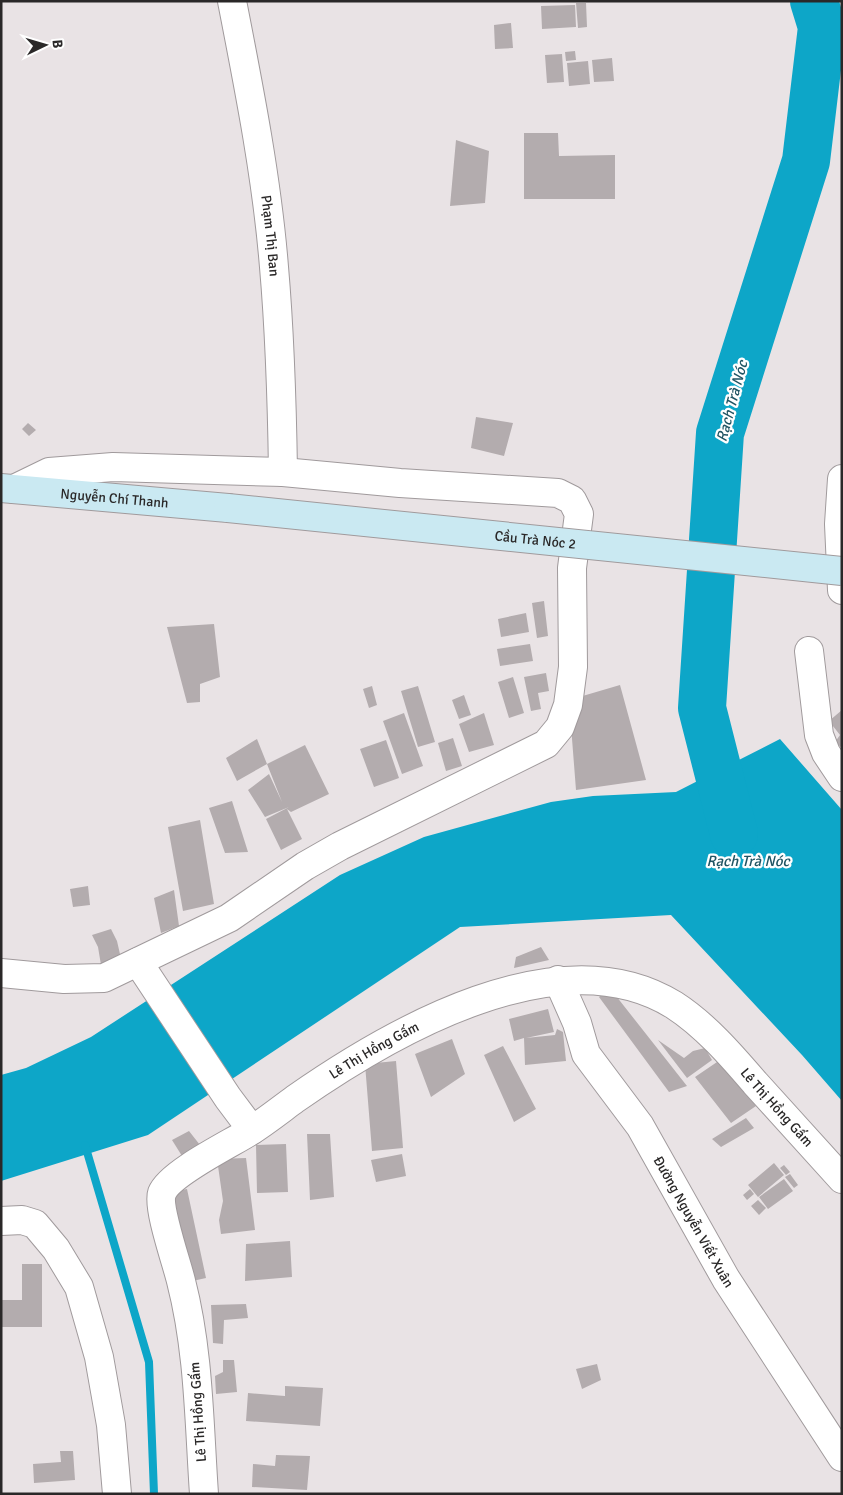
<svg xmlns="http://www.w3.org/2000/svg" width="843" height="1495" font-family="Signika,sans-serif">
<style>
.water{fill:#0da6c8}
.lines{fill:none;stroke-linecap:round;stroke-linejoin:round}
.stream{stroke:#0da6c8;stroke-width:8}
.river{stroke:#0da6c8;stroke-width:48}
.building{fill:#b3acae}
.street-casing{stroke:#a09a9c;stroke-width:30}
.secondary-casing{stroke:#a09a9c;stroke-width:30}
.street{stroke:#fff;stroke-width:28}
.secondary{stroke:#cae9f2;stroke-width:28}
.secondary-bridge-casing{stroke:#a09a9c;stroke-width:30;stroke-linecap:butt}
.secondary-bridge{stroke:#cae9f2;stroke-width:28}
.labels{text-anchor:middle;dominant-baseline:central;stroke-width:4.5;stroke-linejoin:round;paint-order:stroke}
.street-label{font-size:14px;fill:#2a2828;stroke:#fff}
.water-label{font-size:15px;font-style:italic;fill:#215564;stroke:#fff}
</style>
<rect width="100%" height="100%" fill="#e9e3e5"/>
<path class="water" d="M780,739L842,810V1101L802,1055L671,915L460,927L148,1135L1,1181V1075L26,1068L91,1037L340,875L424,837L551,802L593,796L676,792Z"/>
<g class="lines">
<path class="stream" d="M85,1145L149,1362L154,1494"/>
<path class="river" d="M734,834L702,708L720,433L806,161L822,27L814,1"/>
</g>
<path class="building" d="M576,3H586L587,27L578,28Z
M575,5L576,27L542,29L541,6Z
M511,23L513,48L495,49L494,25Z
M575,51L576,60L566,61L565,52Z
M562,54L564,82L547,83L545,55Z
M612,58L614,81L594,82L592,60Z
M588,61L590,84L569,86L567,63Z
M524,133H558L559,156L615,155V199H524Z
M456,140L489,151L485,203L450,206Z
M476,417L513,423L504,456L471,448Z
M28,423L36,430L29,436L22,429Z
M544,601L548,636L537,638L532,603Z
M526,613L529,632L501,637L498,619Z
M214,624L220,677L200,684V702L187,703L167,627Z
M530,644L533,661L500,666L497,649Z
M546,673L549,691L538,693L541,709L531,711L524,677Z
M513,677L524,713L509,718L498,682Z
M620,685L646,780L576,790L569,700Z
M372,686L377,705L369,708L363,689Z
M418,686L435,742L418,747L401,691Z
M464,695L471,715L459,719L452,700Z
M842,710V748L835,742L840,735L829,721Z
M404,713L423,766L402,774L383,721Z
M484,713L494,745L469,752L459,724Z
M453,738L462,766L446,771L438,743Z
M257,739L267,764L305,745L329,794L291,812L287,809L302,839L281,850L266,819L289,807L265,817L248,790L269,774L282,802L267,764L237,781L226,758Z
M386,740L399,778L374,787L360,749Z
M232,801L248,852L225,853L209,808Z
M200,820L214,904L183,911L168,827Z
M88,886L90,905L73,907L70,889Z
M174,890L179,926L161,933L154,898Z
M111,929L117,941L122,963L102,971L98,947L92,935Z
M541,947L549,960L514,968L516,957Z
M609,987L687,1086L669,1092L599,997Z
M548,1009L554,1032L526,1038L555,1035L557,1029L563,1032L566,1061L525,1065L524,1038L514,1041L509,1019Z
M452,1039L465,1074L431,1097L415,1054Z
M658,1040L684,1058L693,1051L705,1048L712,1060L687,1078Z
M503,1046L536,1109L514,1122L484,1055Z
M720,1060L756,1106L731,1123L695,1077Z
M396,1061L403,1148L372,1151L365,1064Z
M746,1118L754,1128L721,1147L712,1139Z
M189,1131L200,1145L182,1156L172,1140Z
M307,1134H330L334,1197L310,1200Z
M286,1144L288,1192L257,1193L256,1145Z
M402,1154L406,1176L376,1182L371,1160Z
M246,1158L255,1230L221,1234L219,1220L223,1201L217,1159Z
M774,1163L784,1175L758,1197L748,1185Z
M784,1165L790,1172L786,1175L780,1168Z
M790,1174L798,1185L794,1188L785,1177Z
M784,1179L793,1191L768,1209L759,1197Z
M187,1189L206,1278L188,1282L166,1193Z
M750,1189L754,1194L747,1200L743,1195Z
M758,1200L766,1208L759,1215L751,1206Z
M290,1241L292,1277L245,1281L246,1244Z
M22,1264H42V1327H1V1300H22Z
M246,1304L248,1318L224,1320L223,1344L213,1343L211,1305Z
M223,1360H234L237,1392L216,1394L215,1376L223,1372Z
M597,1364L601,1380L582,1389L576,1369Z
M285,1386L323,1388L320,1426L246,1421L248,1393L285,1396Z
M60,1451H73L75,1480L34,1483L33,1464L61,1462Z
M276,1455L310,1456L307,1490L252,1487L253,1464L275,1466Z"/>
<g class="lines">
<defs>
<g id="street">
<path id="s1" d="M232,1C249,88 267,179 274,267C280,336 282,404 283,472"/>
<path d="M842,479L839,524L842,590"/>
<path d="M809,651L819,735L826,753L842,777"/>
<path d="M138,962L228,1098L252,1130"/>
<path d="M1,973L64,979L104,978L229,918L305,866L340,846L546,744L560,727L568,705L573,667L572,568L579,514L572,500L558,493L400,483L283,472L113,467L49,472L14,489"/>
<path id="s2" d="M558,980L577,1023L586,1054L640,1126L726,1279L842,1457"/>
<path d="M1,1221L22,1220L35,1224L56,1249L79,1287L99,1357L111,1425L117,1494"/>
<path id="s3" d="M204,1494C199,1422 199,1351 181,1281C177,1264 157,1207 162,1193C170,1173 230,1144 249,1132C265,1122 280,1110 295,1099C391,1032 559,934 674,1005C705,1025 731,1055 755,1083C784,1115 813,1147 842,1179"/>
</g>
<g id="secondary">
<path id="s4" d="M1,488L228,508"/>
</g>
</defs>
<use href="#street" class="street-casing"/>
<use href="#secondary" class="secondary-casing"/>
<use href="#street" class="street"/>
<use href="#secondary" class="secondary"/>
<defs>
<g id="secondary-bridge">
<path id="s5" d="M228,508L842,571"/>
</g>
</defs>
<use href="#secondary-bridge" class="secondary-bridge-casing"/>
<use href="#secondary-bridge" class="secondary-bridge"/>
</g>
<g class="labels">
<g class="street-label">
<text stroke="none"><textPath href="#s1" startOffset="238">Phạm Thị Ban</textPath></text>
<text stroke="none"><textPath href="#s4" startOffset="114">Nguyễn Chí Thanh</textPath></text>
<text stroke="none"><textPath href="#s5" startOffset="309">Cầu Trà Nóc 2</textPath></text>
<text stroke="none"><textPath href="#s3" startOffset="562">Lê Thị Hồng Gấm</textPath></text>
<text stroke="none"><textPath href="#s3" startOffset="1026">Lê Thị Hồng Gấm</textPath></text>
<text stroke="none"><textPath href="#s2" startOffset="279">Đường Nguyễn Viết Xuân</textPath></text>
<text transform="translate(198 1412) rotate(-94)">Lê Thị Hồng Gấm</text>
</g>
<g class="water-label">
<text transform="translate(732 401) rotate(-75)">Rạch Trà Nóc</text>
<text x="748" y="861">Rạch Trà Nóc</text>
</g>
</g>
<rect width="843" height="1495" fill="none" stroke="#2a2828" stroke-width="5"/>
<g transform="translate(45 45) rotate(85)" stroke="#ffffff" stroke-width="4" paint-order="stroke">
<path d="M0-4L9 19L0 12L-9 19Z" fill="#2a2828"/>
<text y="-8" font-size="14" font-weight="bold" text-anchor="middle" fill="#2a2828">B</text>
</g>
</svg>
